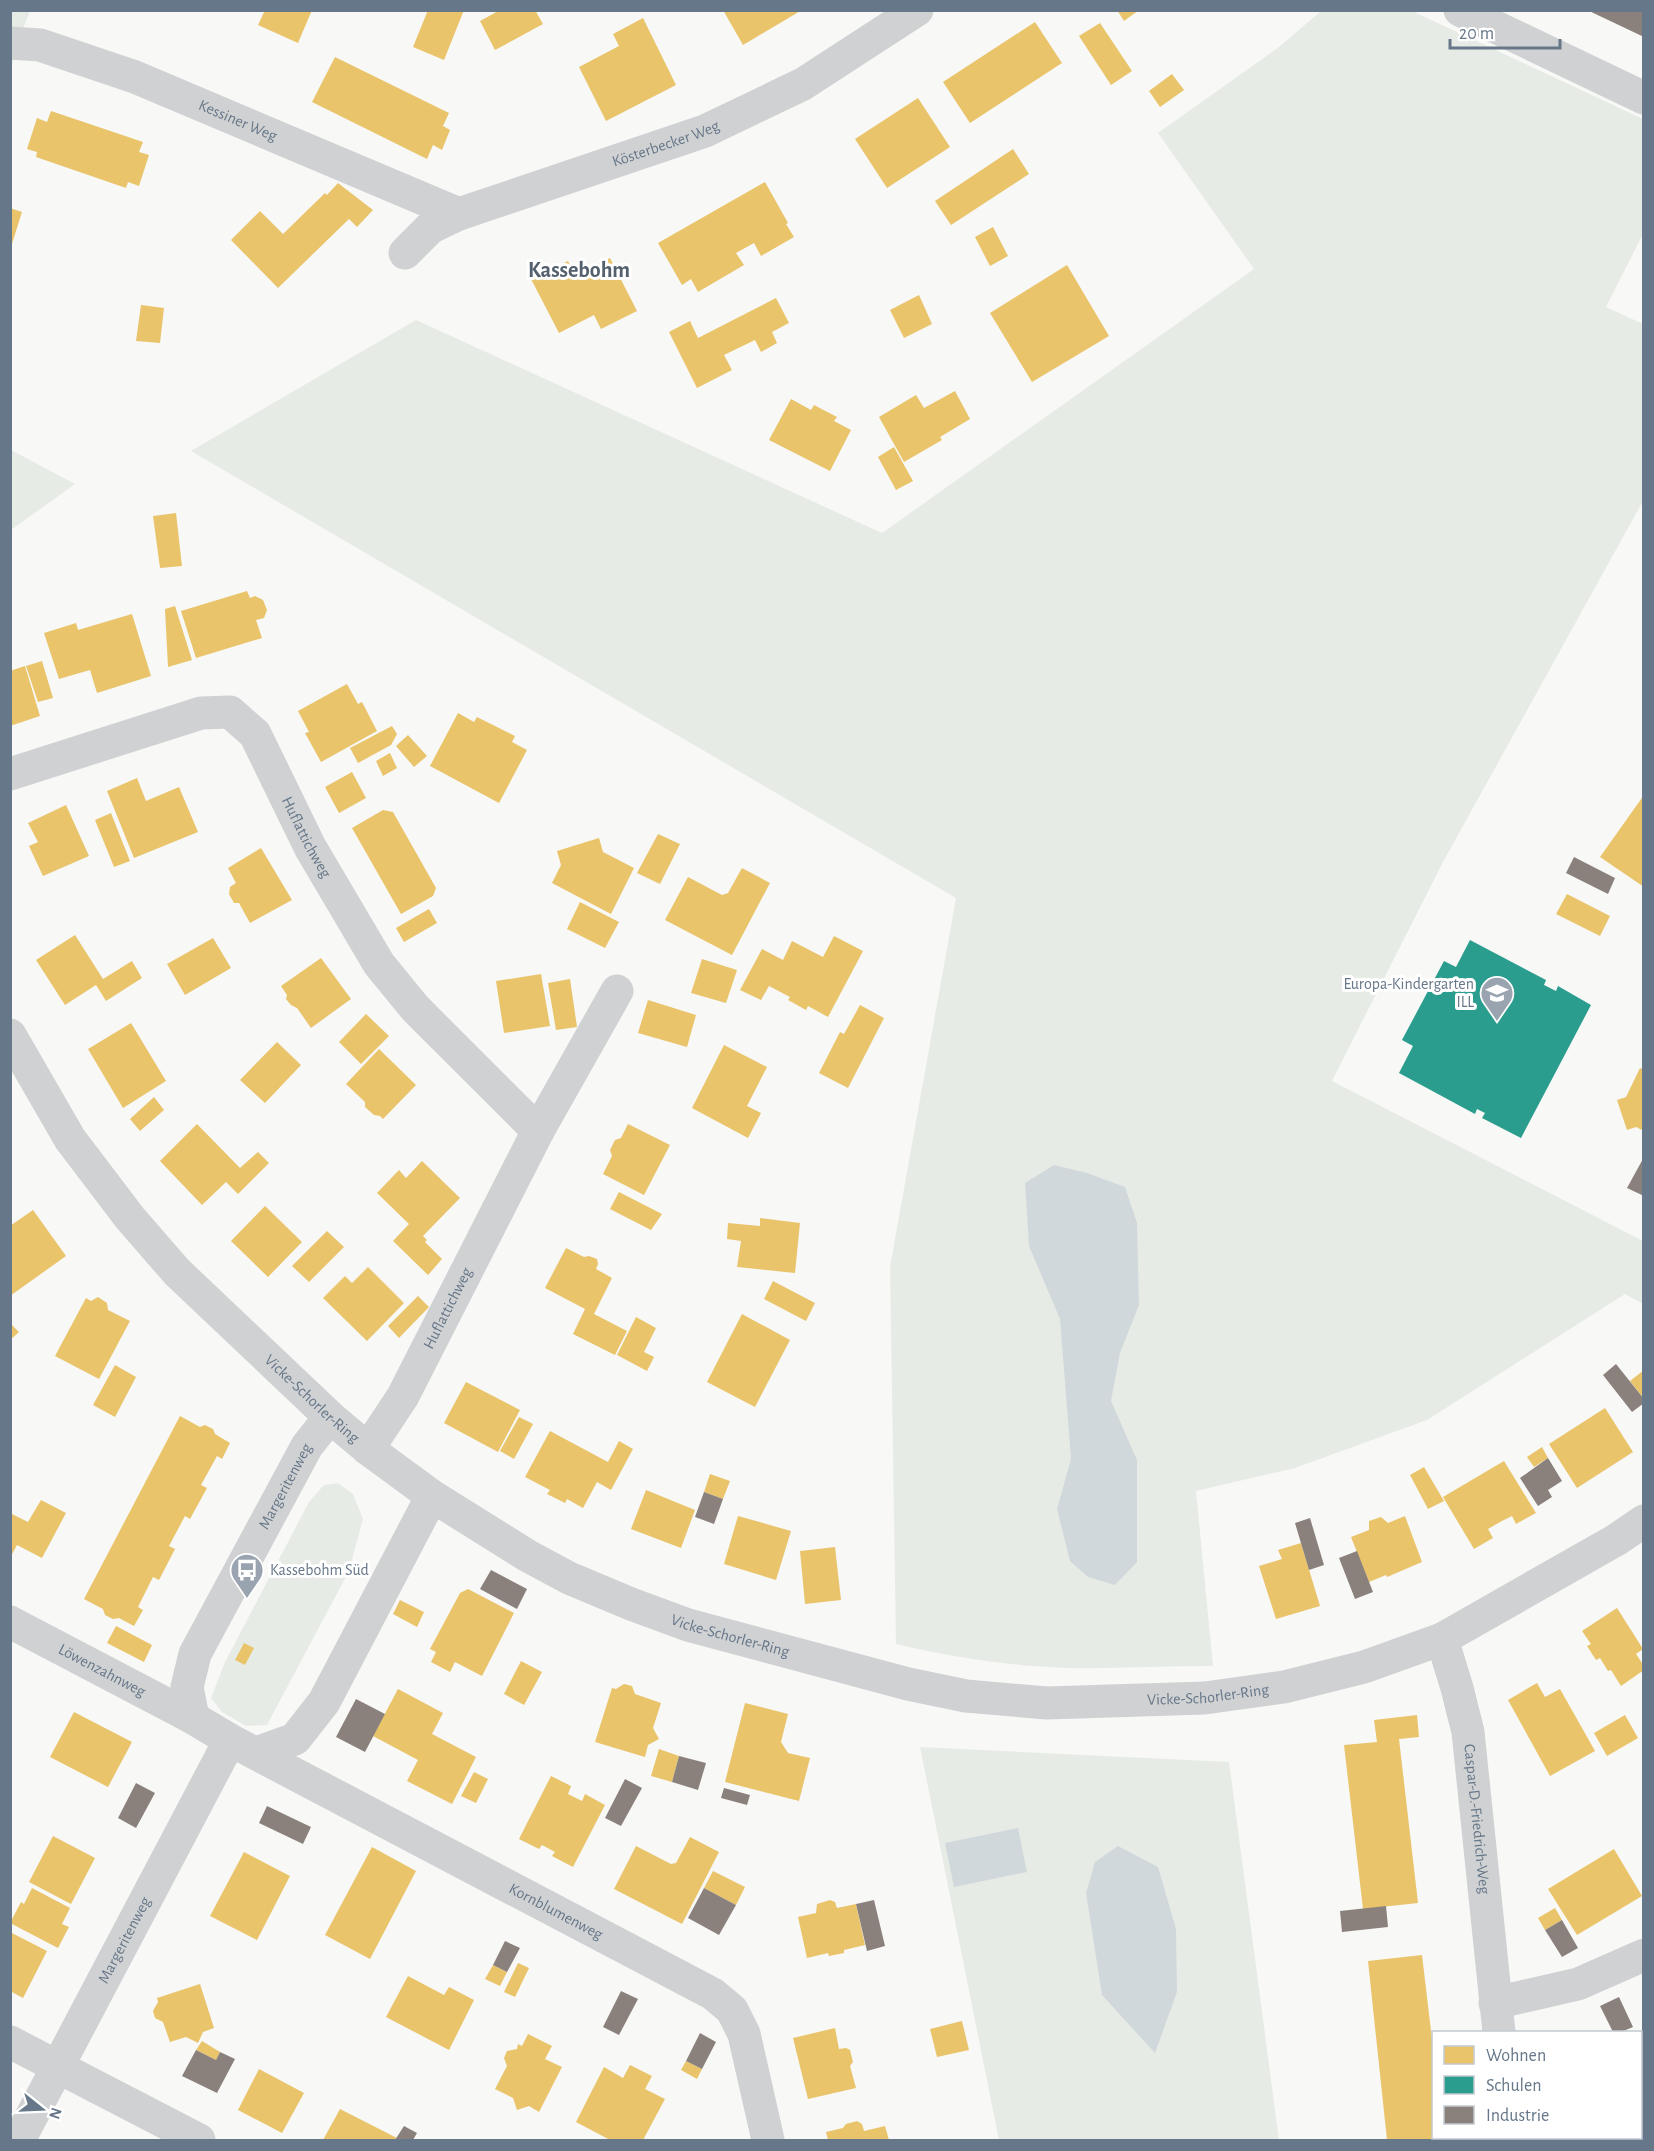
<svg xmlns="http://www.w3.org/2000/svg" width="1654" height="2151" font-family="'Alegreya Sans',sans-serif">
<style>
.green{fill:#e7ebe5}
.water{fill:#d1d8dc}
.homes{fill:#e9c46a}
.schools{fill:#2a9d8f}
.industry{fill:#8a817c}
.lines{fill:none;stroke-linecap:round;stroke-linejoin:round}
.minor{stroke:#d0d1d2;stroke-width:33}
.labels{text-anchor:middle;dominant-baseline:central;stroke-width:6;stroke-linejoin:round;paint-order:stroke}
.street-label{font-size:16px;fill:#667789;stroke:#fff}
.poi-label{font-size:16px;fill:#667789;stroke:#fff;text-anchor:end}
.district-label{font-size:22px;font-weight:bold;fill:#54606d;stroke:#fff}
</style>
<rect width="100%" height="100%" fill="#f8f8f7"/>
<path class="green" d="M11,11H30L17,44L11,69Z
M1321,11H1412L1643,119V234L1606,307L1643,324V501L1443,862L1332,1081L1643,1241V1304L1625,1294L1427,1420L1295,1468L1196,1491L1213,1666C1164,1666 1115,1669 1065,1668C1008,1666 952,1657 896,1644L890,1267L956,898L191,451L416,320L882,533L1254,269L1158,133L1279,47Z
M11,450L75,484L11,530H10Z
M338,1483L353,1494L363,1519L349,1571L267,1725L246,1726L222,1712L211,1698L225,1662L309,1502L324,1485Z
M920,1747L1229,1762L1279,2140H999Z"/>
<path class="water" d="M1054,1165L1087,1173L1125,1187L1137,1223L1139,1305L1120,1353L1111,1401L1137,1460V1562L1115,1585L1088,1577L1070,1561L1057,1509L1071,1459L1060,1319L1029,1246L1025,1183Z
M1018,1828L1027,1872L954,1887L945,1843Z
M1118,1846L1158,1867L1176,1929L1177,1992L1155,2053L1102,1995L1086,1893L1095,1862Z"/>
<path class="homes" d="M265,10H312L298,43L258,25Z
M428,10H464L444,60L413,47Z
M500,10H535L543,24L495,50L480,21Z
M723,10H802L743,45Z
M1117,10H1139L1124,21Z
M643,18L676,85L606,121L579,67L619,46L613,34Z
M1035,22L1062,63L970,123L943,82Z
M1100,23L1132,71L1111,85L1079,36Z
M335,57L449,113L443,126L450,130L442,150L433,145L427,159L312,102Z
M1172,74L1184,90L1160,107L1149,91Z
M918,98L950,147L887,188L855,139Z
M51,111L143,142L139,152L149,155L139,186L128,182L126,188L36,157L37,152L27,149L37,118L47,122Z
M1013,149L1029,174L951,225L935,201Z
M765,182L788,223L786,224L794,237L761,256L754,243L736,253L744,265L698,292L691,279L682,285L658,243Z
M338,183L373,210L357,227L349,219L278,288L231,240L260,211L283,234L325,193L327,195Z
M10,208L22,212L11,247H10Z
M993,227L1008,256L990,266L975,237Z
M610,258L637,311L601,329L594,315L559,333L531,279L568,261L575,275Z
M1067,265L1109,336L1032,382L990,313Z
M919,295L932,324L904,338L890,310Z
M776,298L789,323L772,332L777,343L761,352L755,340L724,355L732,370L697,388L669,332L690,321L698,338Z
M141,305L164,308L160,343L136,341Z
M955,391L970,419L940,437L942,440L904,462L879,417L916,395L924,408Z
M791,399L811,410L814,405L837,417L834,421L851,430L830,471L769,440Z
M894,447L913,481L896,490L878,457Z
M176,513L182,566L160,568L153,516Z
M247,591L250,598L255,596L263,600L267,610L264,618L256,620L262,638L196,658L181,611Z
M175,606L192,660L168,667L165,609Z
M132,614L151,676L97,693L90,670L59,679L44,633L76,623L78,630Z
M42,661L53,698L38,702L26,666Z
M25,666L40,716L10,726V671Z
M347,684L358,704L362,702L377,731L321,762L305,733L309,732L298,711Z
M458,713L474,722L477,717L515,736L512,742L527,750L499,803L430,766Z
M392,726L397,734L391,745L358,763L350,748Z
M408,735L427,756L414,767L396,746Z
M390,753L397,768L383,776L376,761Z
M352,772L366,798L339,813L325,787Z
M137,778L146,801L179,787L198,832L134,858L107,791Z
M1644,795V887L1600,857Z
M66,805L89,856L43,876L29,846L38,842L28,823Z
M383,810L393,812L436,888L433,896L401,914L352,828Z
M111,813L130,861L114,867L95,820Z
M658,834L680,844L660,884L637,873Z
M599,838L603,852L634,868L611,914L552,883L561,865L557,851Z
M261,848L292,900L250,923L239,903H234L229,894L230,887L236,883L228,868Z
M742,868L770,883L732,955L665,920L688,877L722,895L728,893Z
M1567,894L1610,916L1600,936L1556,914Z
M580,902L619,922L605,948L567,929Z
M429,909L437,923L404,942L396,928Z
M75,935L103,979L132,961L142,978L106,1001L96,985L65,1005L36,960Z
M834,936L863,951L828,1017L808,1006L806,1010L788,1000L790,997L769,986L761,1000L740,990L762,949L783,960L792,941L823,957Z
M213,938L231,968L185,995L167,964Z
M321,958L351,999L311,1028L297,1008L291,1005L286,999L287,995L281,986Z
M702,959L737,970L726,1003L691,993Z
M541,974L550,1026L504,1033L496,981Z
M570,979L577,1027L556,1030L548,983Z
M648,1000L696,1015L687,1047L638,1033Z
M860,1005L884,1018L848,1088L819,1073L840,1032L844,1034Z
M366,1014L389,1036L361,1064L339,1042Z
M131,1023L166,1081L123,1108L88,1049Z
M277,1042L301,1065L265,1103L240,1080Z
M724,1045L767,1067L747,1106L761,1113L748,1138L692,1108Z
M379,1049L416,1085L383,1119L380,1116L374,1115L365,1107V1102L346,1084Z
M1640,1068L1644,1070V1131L1636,1127L1627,1130L1617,1100L1626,1097Z
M154,1097L164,1110L140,1131L130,1119Z
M197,1124L240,1168L258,1152L269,1163L238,1194L226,1182L202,1205L160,1161Z
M628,1124L670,1145L644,1195L603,1174L612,1156L610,1150L615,1140L621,1138Z
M422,1161L460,1198L423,1236L427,1240L425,1242L442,1259L428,1275L393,1241L409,1224L377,1193L399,1170L406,1178Z
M619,1192L662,1214L651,1230L610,1209Z
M265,1206L302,1242L268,1277L231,1241Z
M33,1210L66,1256L10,1296V1226Z
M760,1218L800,1223L795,1273L737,1267L741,1241L727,1239L728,1223L760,1226Z
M327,1231L344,1247L309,1282L292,1266Z
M566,1248L584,1257L589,1256L597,1259L598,1264L596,1269L612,1278L594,1314L627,1331L615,1355L573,1334L585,1309L545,1288Z
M368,1267L404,1303L367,1341L323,1298L345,1276L352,1283Z
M773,1281L815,1303L806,1321L764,1299Z
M418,1296L429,1307L399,1338L388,1326Z
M98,1297L107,1303L108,1310L130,1321L99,1379L55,1356L86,1298L91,1301Z
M742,1314L790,1340L755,1407L707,1382Z
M636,1317L656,1328L644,1352L654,1357L647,1371L617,1355Z
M10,1323L19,1332L10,1340Z
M115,1365L136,1377L115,1417L93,1405Z
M1644,1370V1399L1630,1381Z
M466,1382L520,1410L498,1452L444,1423Z
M1605,1408L1633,1452L1577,1488L1549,1444Z
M180,1416L200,1427L205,1425L213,1429L215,1434L230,1443L222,1459L217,1456L201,1485L207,1488L190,1519L185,1516L169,1546L175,1549L159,1580L153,1577L138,1607L143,1610L134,1626L119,1618L113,1619L105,1615L103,1609L84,1599Z
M519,1417L533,1424L514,1459L500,1451Z
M550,1431L608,1462L619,1441L633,1449L611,1490L597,1482L583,1508L567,1499L565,1503L547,1494L550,1490L525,1477Z
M1542,1447L1548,1458L1534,1467L1527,1457Z
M1504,1461L1536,1513L1516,1524L1512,1516L1500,1522L1488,1529L1493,1538L1474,1549L1443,1497Z
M1424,1467L1444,1501L1428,1509L1410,1475Z
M710,1474L730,1481L723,1499L704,1492Z
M646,1490L695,1510L681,1548L631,1529Z
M41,1500L66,1513L42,1558L17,1545L10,1558V1513L28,1522Z
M738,1516L791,1531L776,1580L724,1564Z
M1405,1516L1422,1562L1387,1577L1386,1575L1369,1582L1351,1537L1369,1530V1521L1381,1517L1388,1523Z
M1301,1543L1320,1606L1276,1619L1259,1566L1282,1559L1278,1550Z
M835,1547L841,1600L805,1604L800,1551Z
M468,1589L514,1613L482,1676L455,1662L450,1672L431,1662L436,1652L430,1649L460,1593Z
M400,1600L424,1612L417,1627L393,1614Z
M1617,1608L1643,1649L1636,1654L1644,1666V1670L1621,1686L1611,1670L1608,1671L1600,1658L1596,1660L1587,1646L1591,1644L1582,1631Z
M116,1626L152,1645L144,1662L107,1643Z
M244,1643L254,1648L245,1665L235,1660Z
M521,1661L542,1672L524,1705L504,1694Z
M1537,1683L1545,1697L1560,1689L1595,1751L1550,1776L1508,1700Z
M624,1684L632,1686L635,1694L661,1703L653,1728L659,1739L648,1745L645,1757L595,1742L612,1688L616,1689Z
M398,1689L443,1713L432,1734L476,1757L452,1804L407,1781L418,1760L373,1736Z
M745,1703L788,1714L781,1742L788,1753L810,1758L799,1801L725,1782Z
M74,1712L132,1742L108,1787L50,1757Z
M1417,1715L1419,1737L1399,1739L1418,1903L1363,1909L1344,1745L1377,1742L1374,1720Z
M1625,1715L1638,1738L1607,1756L1594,1733Z
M659,1749L679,1756L672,1782L651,1776Z
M474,1772L488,1779L476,1803L461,1796Z
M551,1776L571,1786L568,1794L582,1801L585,1794L605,1805L573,1867L552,1856L555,1852L542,1845L539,1849L519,1839Z
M53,1836L95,1858L71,1904L29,1882Z
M690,1837L719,1852L682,1924L614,1889L636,1846L671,1864L676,1863Z
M372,1847L416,1871L370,1959L325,1935Z
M1614,1849L1642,1896L1577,1935L1548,1889Z
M244,1852L290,1876L257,1940L210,1916Z
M713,1871L745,1887L736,1905L704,1888Z
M32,1888L70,1908L62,1924L69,1927L58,1948L10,1923L21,1902L24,1904Z
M830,1900L835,1902L837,1908L856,1904L865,1945L844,1950V1953L829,1956L828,1953L807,1958L798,1917L816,1913L817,1904Z
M1555,1908L1562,1920L1545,1930L1538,1918Z
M10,1932L47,1951L23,1998L10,1991Z
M1422,1955L1434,2056V2138H1442L1443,2140H1387L1368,1961Z
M518,1963L529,1968L515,1997L504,1992Z
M493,1965L507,1972L500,1986L485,1979Z
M408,1976L444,1995L449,1987L474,2000L449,2050L386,2017Z
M200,1984L214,2028L203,2032L198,2043L186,2037L170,2042L163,2022L155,2018L153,2011L158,2002L157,1998Z
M962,2021L969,2050L937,2057L930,2029Z
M835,2028L839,2049L846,2048L850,2050L853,2062L850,2066L856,2088L808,2099L793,2038Z
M528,2034L552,2046L545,2059L562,2067L539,2112L529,2106L517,2110L513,2098L495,2089L507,2066L504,2058L507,2051L517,2049L518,2044L522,2046Z
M202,2041L220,2052L216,2060L196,2050Z
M686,2061L702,2069L697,2079L681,2070Z
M630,2065L652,2076L645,2089L665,2099L643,2140H610L576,2122L604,2067L623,2078Z
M259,2069L304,2093L282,2133L238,2110Z
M340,2109L397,2138L395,2140H323Z
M857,2121L862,2124L864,2131L885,2126L889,2140H828L826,2132L843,2128L846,2124Z"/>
<path class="schools" d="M1470,940L1546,980L1544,985L1556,991L1558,986L1591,1005L1521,1138L1482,1118L1485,1113L1477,1109L1475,1114L1399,1073L1413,1046L1402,1040L1444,961L1456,967Z"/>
<path class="industry" d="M1587,10H1644V37Z
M1574,857L1615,878L1608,894L1566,873Z
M1644,1157V1196L1627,1188Z
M1616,1364L1644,1399V1403L1632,1412L1603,1375Z
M1548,1458L1562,1481L1548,1490L1552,1497L1538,1506L1520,1478Z
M704,1492L723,1499L714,1524L695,1517Z
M1310,1518L1324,1565L1309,1570L1295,1523Z
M1357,1551L1373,1592L1355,1599L1339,1558Z
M491,1570L527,1589L517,1609L480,1589Z
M356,1699L385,1714L365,1752L336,1737Z
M679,1756L706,1763L698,1790L672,1782Z
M625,1779L642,1788L621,1826L605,1818Z
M136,1783L155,1793L136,1828L118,1818Z
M724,1788L750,1795L747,1805L721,1798Z
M267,1806L311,1827L303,1844L259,1823Z
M704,1888L736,1905L719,1935L688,1918Z
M874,1900L885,1946L867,1951L856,1904Z
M1386,1906L1388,1927L1342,1932L1340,1911Z
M1562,1920L1578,1948L1562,1957L1545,1930Z
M505,1941L520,1948L507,1972L493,1965Z
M621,1991L638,1999L619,2035L603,2027Z
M1619,1997L1633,2027L1621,2032H1613L1600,2006Z
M700,2033L716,2042L702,2069L686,2061Z
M196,2050L216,2060L220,2052L235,2059L217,2093L182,2076Z
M404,2126L417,2133L413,2140H395Z"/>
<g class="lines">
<g class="minor">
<path d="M1460,10L1644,98"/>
<path id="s1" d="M10,43L40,45L135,77L459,214"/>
<path id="s2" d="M405,253L430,228L459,214L705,131L803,84L917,10"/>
<path id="s3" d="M10,774L201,713L230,712L255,734L310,847L379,964L415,1008L538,1131"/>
<path id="s4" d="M10,1035L70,1139L130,1218L177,1272L330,1417L368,1449L432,1496L528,1556L569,1578L631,1604L688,1625L908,1684L966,1696L1047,1703L1205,1698L1284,1687L1364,1667L1442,1639L1616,1540L1644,1521"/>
<path id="s5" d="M368,1449L403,1396L538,1131L617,991"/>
<path id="s6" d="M10,1622L193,1718L230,1740L713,1994L732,2010L744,2034L768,2140"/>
<path id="s7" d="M1442,1639L1457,1688L1468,1732L1499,2032"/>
<path id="s8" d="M193,1718L187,1687L195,1654L307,1446L330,1417"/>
<path d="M256,1753L295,1739L324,1702L432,1496"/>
<path d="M1495,2003L1578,1984L1644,1955"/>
<path d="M10,2042L199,2140"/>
<path d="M1510,2138L1511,2140"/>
<path id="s9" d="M19,2140L230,1740"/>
</g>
</g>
<defs>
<symbol id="school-pin" viewBox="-11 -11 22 30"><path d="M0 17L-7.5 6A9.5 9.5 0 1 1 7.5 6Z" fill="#99a4b0" stroke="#fff"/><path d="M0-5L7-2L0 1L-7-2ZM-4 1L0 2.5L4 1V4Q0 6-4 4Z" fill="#fff"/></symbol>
<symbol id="bus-pin" viewBox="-11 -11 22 30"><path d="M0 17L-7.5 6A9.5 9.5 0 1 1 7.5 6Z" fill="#99a4b0" stroke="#fff"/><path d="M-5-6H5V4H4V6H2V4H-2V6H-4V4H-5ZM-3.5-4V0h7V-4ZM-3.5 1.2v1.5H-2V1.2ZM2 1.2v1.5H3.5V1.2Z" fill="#fff"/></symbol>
</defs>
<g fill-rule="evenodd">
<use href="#school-pin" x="1478" y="974" width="38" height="52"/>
<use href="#bus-pin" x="228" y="1551" width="38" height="52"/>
</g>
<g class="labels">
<g class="street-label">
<text stroke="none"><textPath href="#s1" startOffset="242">Kessiner Weg</textPath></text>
<text stroke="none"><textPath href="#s2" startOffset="286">Kösterbecker Weg</textPath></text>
<text stroke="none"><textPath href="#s3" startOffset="378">Huflattichweg</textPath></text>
<text stroke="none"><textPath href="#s5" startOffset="162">Huflattichweg</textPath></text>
<text stroke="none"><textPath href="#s4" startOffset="476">Vicke-Schorler-Ring</textPath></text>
<text stroke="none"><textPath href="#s8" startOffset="256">Margeritenweg</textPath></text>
<text stroke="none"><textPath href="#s4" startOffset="962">Vicke-Schorler-Ring</textPath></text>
<text stroke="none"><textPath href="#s6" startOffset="104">Löwenzahnweg</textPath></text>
<text stroke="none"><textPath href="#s4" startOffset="1448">Vicke-Schorler-Ring</textPath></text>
<text stroke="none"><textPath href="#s7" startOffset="184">Caspar-D.-Friedrich-Weg</textPath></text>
<text stroke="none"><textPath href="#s6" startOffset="618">Kornblumenweg</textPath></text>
<text stroke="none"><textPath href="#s9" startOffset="226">Margeritenweg</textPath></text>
</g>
<g class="poi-label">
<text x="1474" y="984">Europa-Kindergarten<tspan x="1474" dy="18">ILL</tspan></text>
<text x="270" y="1570" text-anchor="start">Kassebohm Süd</text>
</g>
<g class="district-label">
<text x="579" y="270">Kassebohm</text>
</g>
</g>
<rect width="1654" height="2151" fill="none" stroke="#667789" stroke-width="24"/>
<rect x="1432" y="2031" width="210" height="108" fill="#ffffff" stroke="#c2c9d0" stroke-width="1.5"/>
<rect x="1444" y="2046" width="30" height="18" fill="#e9c46a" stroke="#c2c9d0" stroke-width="1.5"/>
<text x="1486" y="2061" font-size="18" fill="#667789">Wohnen</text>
<rect x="1444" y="2076" width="30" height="18" fill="#2a9d8f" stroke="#c2c9d0" stroke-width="1.5"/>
<text x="1486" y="2091" font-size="18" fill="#667789">Schulen</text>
<rect x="1444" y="2106" width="30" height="18" fill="#8a817c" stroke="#c2c9d0" stroke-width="1.5"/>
<text x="1486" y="2121" font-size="18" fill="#667789">Industrie</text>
<g transform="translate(42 2109) rotate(108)" stroke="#ffffff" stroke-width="4.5" paint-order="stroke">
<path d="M0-4.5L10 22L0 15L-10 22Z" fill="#667789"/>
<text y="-9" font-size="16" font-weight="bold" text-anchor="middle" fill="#667789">N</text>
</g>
<path d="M1450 39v9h110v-9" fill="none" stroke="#667789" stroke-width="3"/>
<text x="1459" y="39" font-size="18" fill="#667789" stroke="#ffffff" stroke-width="4.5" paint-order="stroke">20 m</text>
</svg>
